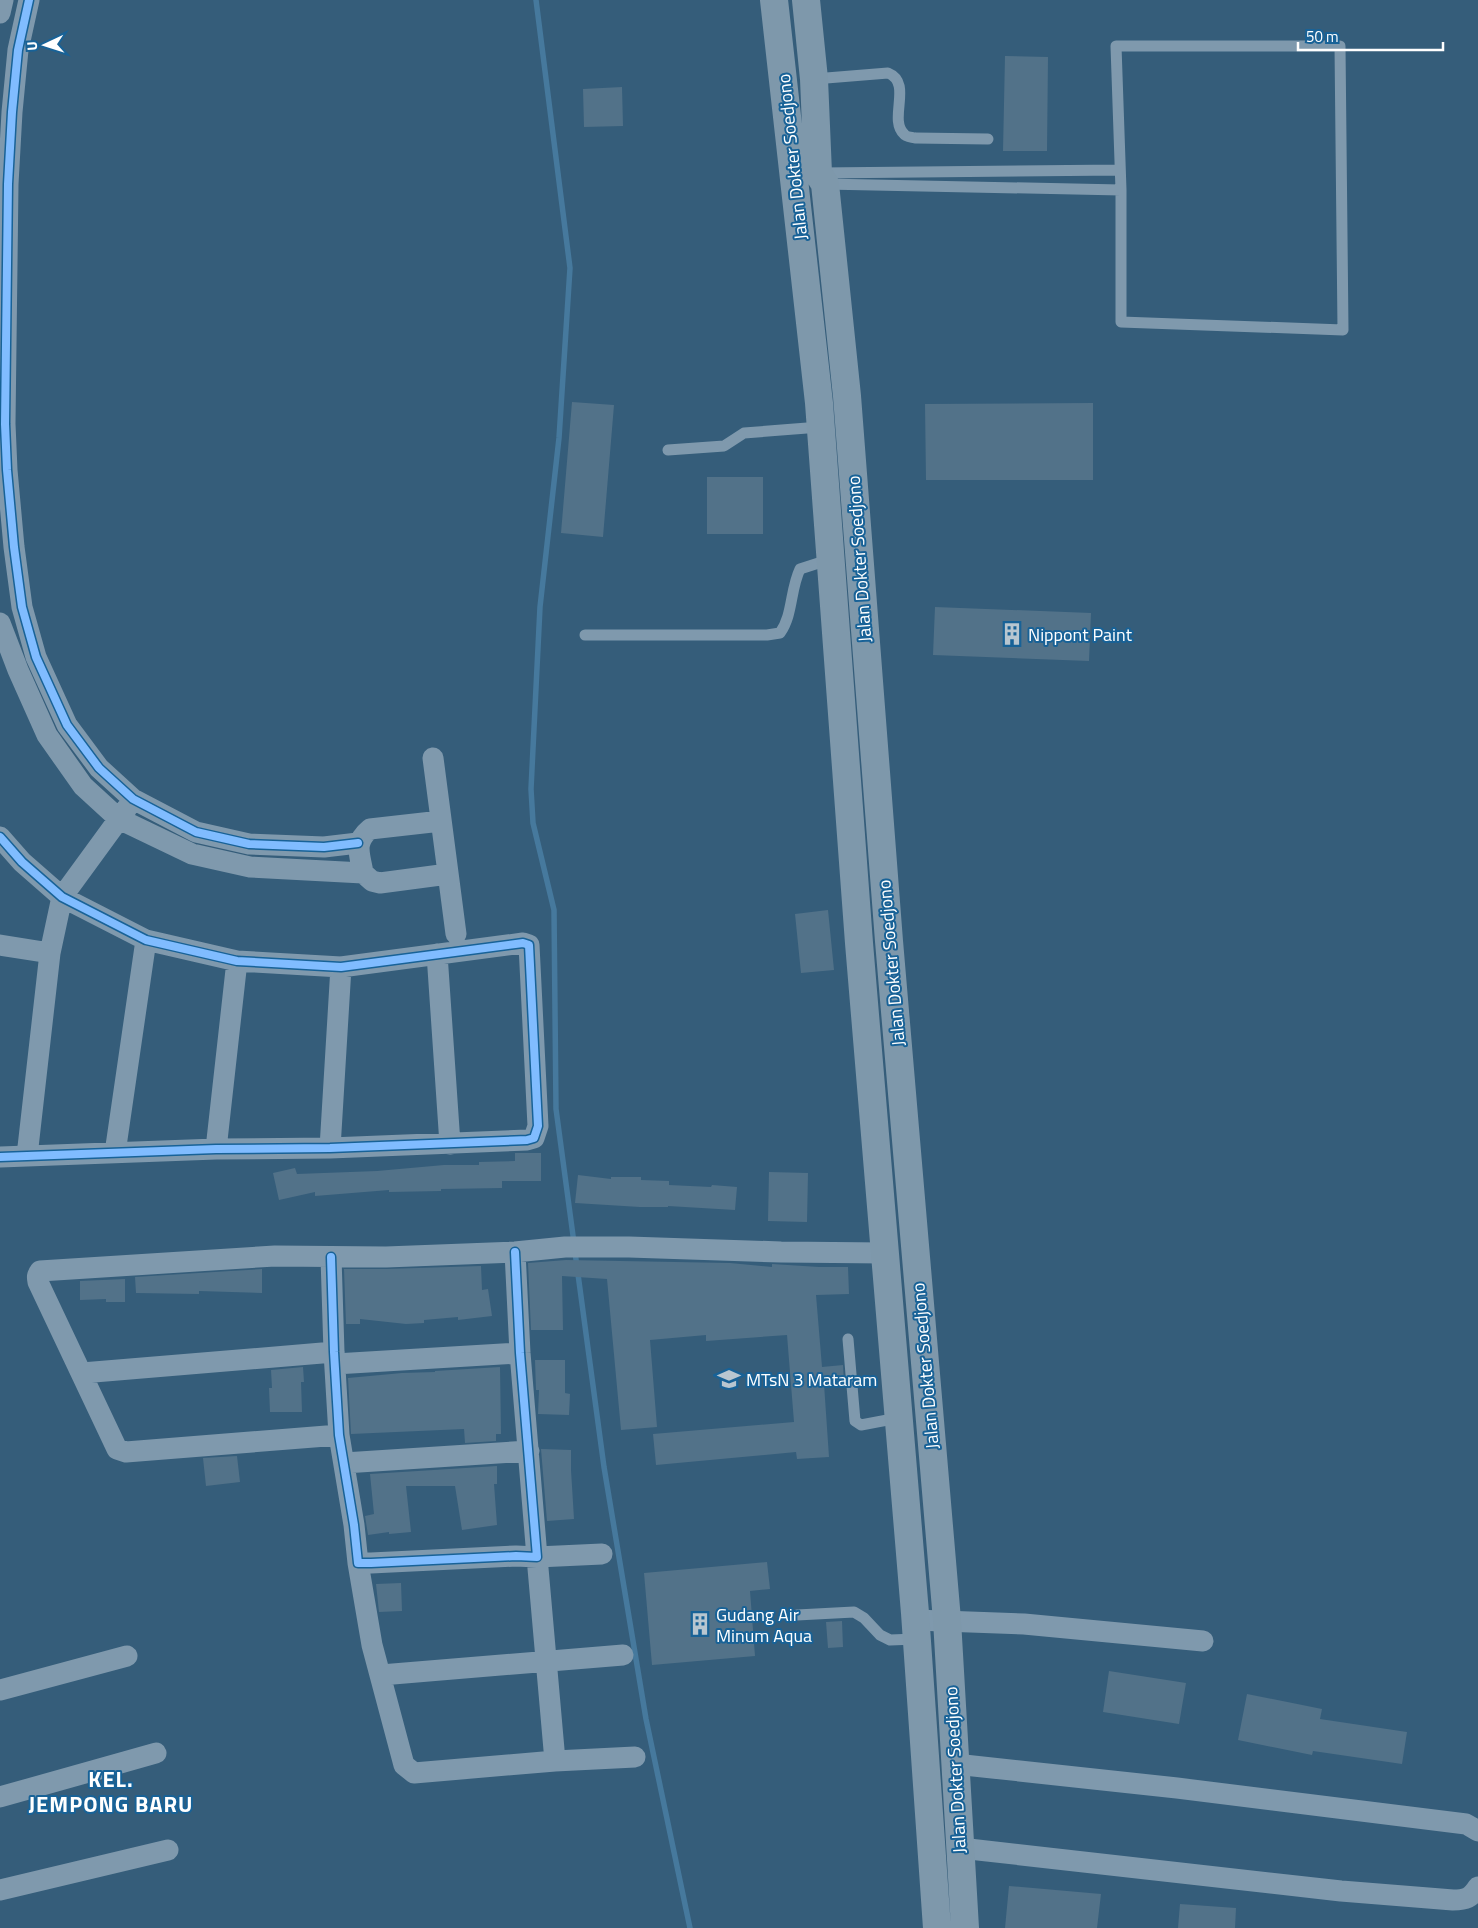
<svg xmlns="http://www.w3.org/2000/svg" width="1478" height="1928" font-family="'Titillium Web',sans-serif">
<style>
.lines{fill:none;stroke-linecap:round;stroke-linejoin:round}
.stream{stroke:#46799d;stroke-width:5.5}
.building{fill:#527289}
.service{stroke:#7f99ad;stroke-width:11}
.minor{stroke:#7f99ad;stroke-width:21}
.trunk{stroke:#7e98ab;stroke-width:28}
.cycleway-casing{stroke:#186297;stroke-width:11}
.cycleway{stroke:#80bcff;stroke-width:8}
.labels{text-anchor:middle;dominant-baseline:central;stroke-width:4;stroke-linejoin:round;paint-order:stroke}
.street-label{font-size:18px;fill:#fff;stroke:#186297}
.poi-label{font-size:18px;fill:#fff;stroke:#186297;text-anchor:start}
.district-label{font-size:22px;font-weight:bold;letter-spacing:1px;fill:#fff;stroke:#186297}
</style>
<rect width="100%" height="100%" fill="#355d7a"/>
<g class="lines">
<path class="stream" d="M536,0L570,268L559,438L540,607L531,789L533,823L554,910L556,1109L574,1243
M575,1252L604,1467L646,1719L690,1928"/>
</g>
<path class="building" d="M1005,56L1048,57L1047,151H1003Z
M622,87L623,126L584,127L583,89Z
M572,402L614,405L603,537L561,533Z
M1093,403V480H926L925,404Z
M707,477H763V534H707Z
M935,607L1091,613L1089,661L933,655Z
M828,910L834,970L801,973L795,914Z
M515,1153H541V1181H502V1188L441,1189V1191L389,1192V1190L315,1196V1192L279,1200L273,1173L295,1168L297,1174L377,1171L444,1165H479V1162L515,1161Z
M769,1172L808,1173L807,1222L768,1221Z
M578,1175L611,1179V1177H641V1180L669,1181V1185L711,1187L712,1185L737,1187L735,1210L668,1206V1207H640L575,1203Z
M566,1260L730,1263L772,1267V1264L819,1267H848L849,1294L816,1295L822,1367L843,1365L844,1382L824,1384L829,1457L797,1459L796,1452L656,1465L653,1434L794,1422L787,1335L706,1341V1335L650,1340L657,1427L621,1430L607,1279L562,1276L563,1330H531L528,1263Z
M481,1266L482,1290L488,1289L492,1316L458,1320V1317L424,1320V1323L406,1324L360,1319V1324H346L344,1269H386Z
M262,1269V1293L199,1291V1294L136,1293L135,1277Z
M125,1279V1302H106V1299L80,1300V1281Z
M535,1360H565V1393L570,1394L569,1415L538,1414L539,1390H536Z
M303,1367L304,1382H301L302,1412H270L269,1388H272L271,1370Z
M500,1367L501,1434H496V1441L465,1443L464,1429L351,1434L348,1378L402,1373L435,1372V1371Z
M541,1449L571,1450V1470L574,1519L547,1521Z
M237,1456L240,1482L206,1486L203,1458Z
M497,1466V1484H494L497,1525L462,1530L455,1486H406L411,1532L389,1534V1532L368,1535L365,1516L374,1514L370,1474Z
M767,1562L770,1589L750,1591L755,1656L652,1665L644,1573Z
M401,1583L402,1611L379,1612L376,1584Z
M842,1621L843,1647L828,1648L826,1622Z
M1109,1671L1186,1683L1179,1724L1103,1712Z
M1247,1694L1322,1709L1320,1719L1407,1732L1402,1764L1313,1751L1312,1755L1238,1740Z
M1009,1886L1101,1894L1097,1928H1005Z
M1180,1904L1236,1908L1235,1928H1178Z"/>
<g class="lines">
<path class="service" d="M814,79L888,73C913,83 888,119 904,134C906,137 911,137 915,138L988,139
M820,173L1120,170
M825,184L1121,190V322L1343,330L1340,46H1116L1121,190
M668,450L724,446L744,433L820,427
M585,635H767L780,633C793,615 790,590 800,569L831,559
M848,1339L855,1421L861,1425L898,1418
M797,1615L854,1612L864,1618L880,1635L890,1640L916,1639"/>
<path class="minor" d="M29,0L18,50L12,112L8,184L5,424L7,470L14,547L22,607L36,657L67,725L99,768L133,799L196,832L249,844L324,847L358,843
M0,13L3,0
M0,623L18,670L47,735L83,786L119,819L192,854L250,867L363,873
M433,758L456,934
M441,821L370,829C353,843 360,854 363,873L372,881L380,883L448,874
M0,837L22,862L62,897L146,940L237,961L341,967L523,943L529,945L538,1126L534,1138L527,1140L330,1148L216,1149L0,1157
M0,945L50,953
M437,954L450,1144
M330,1148L341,967
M216,1149L237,961
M115,1153L146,940
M27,1156L50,953L62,897L127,808
M331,1257L334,1352L339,1435L354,1525L358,1563H371L516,1556L537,1557L520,1353L515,1252
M335,1364L520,1353
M82,1373L334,1352
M339,1435L126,1452L117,1449L38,1282C37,1277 37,1275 40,1271L275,1256L386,1257L515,1252L565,1247H629L781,1252L885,1253
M344,1463L529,1451
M358,1563L372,1645L404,1765L414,1773L555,1761L537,1557L602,1554
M915,1620L1024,1624L1203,1641
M381,1675L623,1655
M0,1690L127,1656
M555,1761L635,1757
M955,1764L1177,1788L1466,1824L1478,1831
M0,1797L156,1753
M960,1848L1341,1891L1453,1900C1466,1900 1471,1898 1478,1887
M0,1890L168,1850"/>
<path class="trunk" d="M774,0L819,403L859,943L915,1613L937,1928
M806,0L814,79L818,173L825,184L847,396L889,941L947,1620L965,1928"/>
<defs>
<path id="cycleway" d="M29,0L18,50L12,112L8,184L5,424L7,470L14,547L22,607L36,657L67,725L99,768L133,799L196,832L249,844L324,847L358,843
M0,837L22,862L62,897L146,940L237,961L341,967L523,943L529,945L538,1126L534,1138L527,1140L330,1148L216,1149L0,1157
M331,1257L334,1352L339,1435L354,1525L358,1563H371L516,1556L537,1557L520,1353L515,1252"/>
</defs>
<use href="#cycleway" class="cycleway-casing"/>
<use href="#cycleway" class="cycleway"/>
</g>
<defs>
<symbol id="building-bare" viewBox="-9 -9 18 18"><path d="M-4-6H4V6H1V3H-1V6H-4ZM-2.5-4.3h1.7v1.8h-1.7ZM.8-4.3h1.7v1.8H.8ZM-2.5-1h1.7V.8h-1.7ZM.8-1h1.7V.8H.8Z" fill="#b8c6d0" stroke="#186297" stroke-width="2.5" paint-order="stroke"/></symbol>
<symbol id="school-bare" viewBox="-9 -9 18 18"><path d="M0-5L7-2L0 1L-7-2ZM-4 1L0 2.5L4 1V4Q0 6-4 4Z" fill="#b8c6d0" stroke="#186297" stroke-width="2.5" paint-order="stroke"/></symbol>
</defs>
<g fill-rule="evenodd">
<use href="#building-bare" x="996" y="618" width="32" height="32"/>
<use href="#school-bare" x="713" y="1363" width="32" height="32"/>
<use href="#building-bare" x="684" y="1608" width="32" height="32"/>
</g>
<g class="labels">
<g class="street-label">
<text transform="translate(792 157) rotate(-96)">Jalan Dokter Soedjono</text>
<text transform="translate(859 559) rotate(-94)">Jalan Dokter Soedjono</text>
<text transform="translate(891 963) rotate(-95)">Jalan Dokter Soedjono</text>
<text transform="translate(925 1366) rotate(-95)">Jalan Dokter Soedjono</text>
<text transform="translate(955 1770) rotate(-93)">Jalan Dokter Soedjono</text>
</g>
<g class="poi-label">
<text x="1028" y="634">Nippont Paint</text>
<text x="746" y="1379">MTsN 3 Mataram</text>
<text x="716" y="1614">Gudang Air<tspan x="716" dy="21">Minum Aqua</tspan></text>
</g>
<g class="district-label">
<text x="111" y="1779">KEL.<tspan x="111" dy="25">JEMPONG BARU</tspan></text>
</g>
</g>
<g transform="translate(45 45) rotate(266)" stroke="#186297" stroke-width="4" paint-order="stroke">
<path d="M0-4L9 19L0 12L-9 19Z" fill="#ffffff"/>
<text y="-8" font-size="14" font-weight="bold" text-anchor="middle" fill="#ffffff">U</text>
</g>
<path d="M1298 42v8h145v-8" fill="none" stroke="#ffffff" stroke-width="2.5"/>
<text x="1306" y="42" font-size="15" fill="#ffffff" stroke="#186297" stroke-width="4" paint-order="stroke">50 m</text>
</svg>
